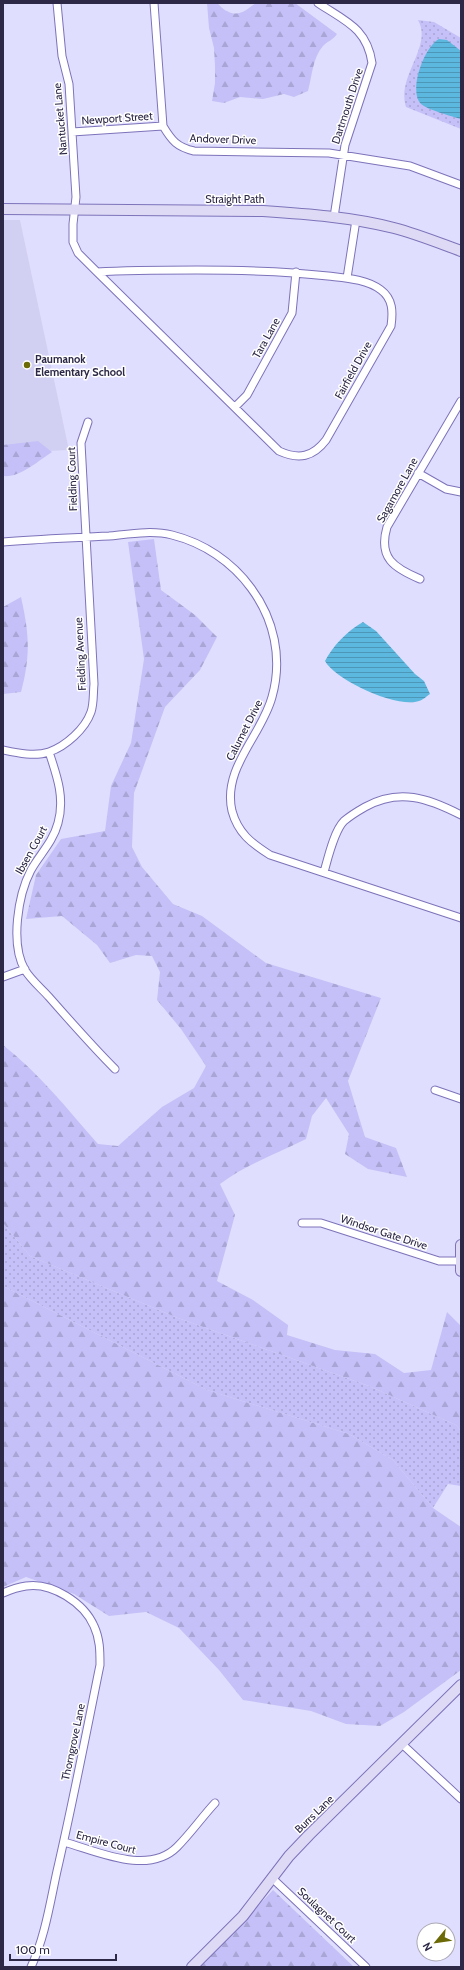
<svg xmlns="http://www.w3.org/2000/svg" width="464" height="1970" font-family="Cabin,sans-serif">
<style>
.built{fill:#d2d0f2}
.grass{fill:url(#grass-dots)}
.forest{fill:url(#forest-firs)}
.water{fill:url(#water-rules)}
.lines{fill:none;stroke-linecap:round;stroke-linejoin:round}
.street-casing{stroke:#7c73ba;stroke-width:9}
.secondary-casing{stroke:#7c73ba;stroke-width:12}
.street{stroke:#fff;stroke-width:7}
.secondary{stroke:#dedaf5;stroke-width:10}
.poi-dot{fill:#6b6a06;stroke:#fff;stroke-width:1.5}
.labels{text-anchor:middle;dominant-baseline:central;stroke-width:3;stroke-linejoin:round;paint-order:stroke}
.street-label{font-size:11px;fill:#2c2846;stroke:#fff}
.poi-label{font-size:11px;font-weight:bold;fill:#2c2846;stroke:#fff;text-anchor:start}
</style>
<defs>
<pattern id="grass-dots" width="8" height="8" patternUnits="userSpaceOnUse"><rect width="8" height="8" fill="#c5c0f7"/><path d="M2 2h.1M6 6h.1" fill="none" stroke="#a9a5d5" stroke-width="1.8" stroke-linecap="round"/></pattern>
<pattern id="forest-firs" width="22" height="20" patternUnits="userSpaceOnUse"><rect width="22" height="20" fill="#c5c0f7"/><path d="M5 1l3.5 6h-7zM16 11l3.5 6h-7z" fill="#a9a5d5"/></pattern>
<pattern id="water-rules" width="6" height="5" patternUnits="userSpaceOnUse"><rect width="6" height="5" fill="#5db8df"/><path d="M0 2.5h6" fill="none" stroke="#4d96b7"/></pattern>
</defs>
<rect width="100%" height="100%" fill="#e0defe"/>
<path class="built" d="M3,220H20L69,450L3,453Z"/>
<path class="grass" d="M418,20L434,22L461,38V129L406,107C396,76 433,47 418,20Z
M3,1223L30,1256L178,1318L369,1386L456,1425L461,1431V1486L448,1484L433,1508L393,1460L349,1434L207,1390L3,1286Z"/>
<path class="forest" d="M207,3H217C220,5 223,10 227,11C239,18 247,9 256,3H295L337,34C333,40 328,41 323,46C313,57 312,76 308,91L294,97L284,94L263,99L240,97L224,103L212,101L215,83V66L214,48L209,28Z
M38,441L52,452C38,461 20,478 3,476V445Z
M154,539L161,590L195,615L217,637L200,670L165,707L134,793L132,847L142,867L173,904L202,916L266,963L381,998L348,1081L365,1137L396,1148L407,1177L368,1169L345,1154L349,1134L326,1098L312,1116L306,1139C277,1154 246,1164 220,1184L235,1215L217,1281L253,1300L288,1325L287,1335L335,1350L375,1354L404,1373L431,1370L447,1312L461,1326V1431L456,1425L369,1386L178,1318L30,1256L3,1223V1045C39,1073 68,1110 98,1144L118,1146L162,1107L194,1088L206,1066L181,1029L157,1000L160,972L152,956L136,955L110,963L97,945L62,916L26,919L36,875L61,839L105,831L111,786L131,743L144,659L128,542Z
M21,597C29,633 31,655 21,692L3,694V607Z
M3,1286L207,1390L349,1434L393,1460L433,1508L461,1527V1670L404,1712L380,1726L346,1724L311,1711L243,1700L219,1670L179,1628L146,1612L109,1616L74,1594L26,1577L3,1587Z
M273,1890L354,1967H200Z"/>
<path class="water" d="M439,39L447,40L461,51V119C451,116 428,110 421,104C408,91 424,47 439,39Z
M363,622L376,631L415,674L424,681L430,694C427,696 423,700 419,701C398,709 335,680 325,661C332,647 348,630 363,622Z"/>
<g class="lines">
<defs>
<path id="street" d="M57,3L62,56L69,84L76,197L73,224V242L78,253L97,272C130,270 164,270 197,270C242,270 285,271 328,276C345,278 367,279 381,290C393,299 393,312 391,326L326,440C313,457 299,460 279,451L97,272
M154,3L163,126C172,141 177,147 194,151L329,153L410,166L461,185
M318,3C345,21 367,28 372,63L345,145L334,217
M72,132L163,126
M347,278L356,220
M235,407L247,395L292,313L296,272
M418,473L446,489L461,492
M3,542C38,539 74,538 109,536C129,534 152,530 172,535C204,543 232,562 251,588C274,619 283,658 272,697C262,735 222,768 232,811C238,833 251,843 270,855L461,918
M420,579C394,568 378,558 387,527L461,401
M3,750C17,753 35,757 49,752C66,746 85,729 91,712C94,703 93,693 94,684L81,443L88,422
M49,752C57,776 65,798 58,823C53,842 40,854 31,870C18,895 10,944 25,970C31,980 42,989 49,997C71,1022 92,1046 115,1069
M324,872C328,858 334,831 344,821C350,816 358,811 365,807C399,788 428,798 461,815
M3,977L25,969
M435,1090L461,1099
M302,1223H321L439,1261H460
M3,1593C10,1590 19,1587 26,1586C52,1582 84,1603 94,1626C100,1639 100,1651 100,1665C86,1734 73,1802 57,1871C50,1903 45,1937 31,1967
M402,1744L461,1799
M64,1842C97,1851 148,1876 177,1847C191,1833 202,1817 215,1803
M272,1878L366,1967"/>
<path id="secondary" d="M3,209L263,211C307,214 351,217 394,228C417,234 439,243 461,251
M461,1245V1271
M192,1967L243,1916L289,1856L309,1835L461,1685"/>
</defs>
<use href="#street" class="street-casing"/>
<use href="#secondary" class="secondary-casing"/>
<use href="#street" class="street"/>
<use href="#secondary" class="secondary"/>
</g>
<circle class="poi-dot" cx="27" cy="365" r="4"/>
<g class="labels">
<g class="street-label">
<text transform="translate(347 106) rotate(-72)">Dartmouth Drive</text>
<text transform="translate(117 118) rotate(-4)">Newport Street</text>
<text transform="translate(60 119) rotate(-95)">Nantucket Lane</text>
<text transform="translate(223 139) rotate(2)">Andover Drive</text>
<text x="235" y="199">Straight Path</text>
<text transform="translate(266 338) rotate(-61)">Tara Lane</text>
<text transform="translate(353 370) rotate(-61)">Fairfield Drive</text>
<text transform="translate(72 479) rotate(-92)">Fielding Court</text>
<text transform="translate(397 490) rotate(-61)">Sagamore Lane</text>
<text transform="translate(80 654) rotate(-93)">Fielding Avenue</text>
<text transform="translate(244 730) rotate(-63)">Calumet Drive</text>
<text transform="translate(31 850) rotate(-61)">Ibsen Court</text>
<text transform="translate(384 1232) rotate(18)">Windsor Gate Drive</text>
<text transform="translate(73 1742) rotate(-78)">Thorngrove Lane</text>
<text transform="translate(314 1814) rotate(-44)">Burrs Lane</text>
<text transform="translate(106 1842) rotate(15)">Empire Court</text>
<text transform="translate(327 1915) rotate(43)">Soulagnet Court</text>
</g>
<g class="poi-label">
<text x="35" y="359">Paumanok<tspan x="35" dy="13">Elementary School</tspan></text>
</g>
</g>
<rect width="464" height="1970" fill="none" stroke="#2c2846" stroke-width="8"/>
<g transform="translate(436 1942) rotate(241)"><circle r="19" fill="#ffffff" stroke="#aba9b5"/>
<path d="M0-3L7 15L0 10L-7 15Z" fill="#6b6a06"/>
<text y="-6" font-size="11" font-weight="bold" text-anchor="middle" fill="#2c2846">N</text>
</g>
<path d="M10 1954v6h106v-6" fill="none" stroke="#2c2846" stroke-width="2"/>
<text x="16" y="1954" font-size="12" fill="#2c2846" stroke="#ffffff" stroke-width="3" paint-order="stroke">100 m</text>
</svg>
